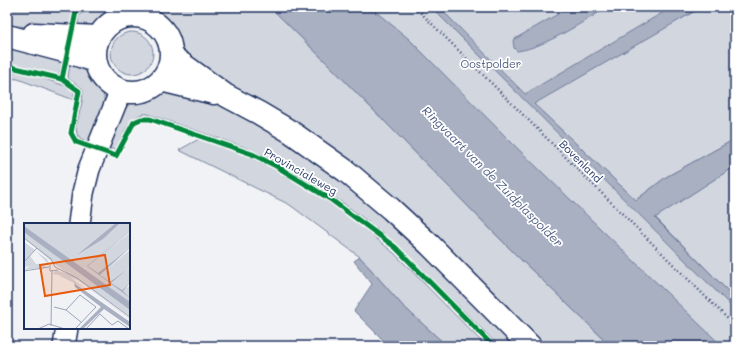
<svg xmlns="http://www.w3.org/2000/svg" width="742" height="353" font-family="Mali,sans-serif">
<style>
.green{fill:#d2d6df;stroke:#76829e}
.water{fill:#a8b0c2;stroke:#707c9a}
.lines{fill:none;stroke-linecap:round;stroke-linejoin:round}
.minor-casing{stroke:#1b2f5e;stroke-width:24}
.major-casing{stroke:#1b2f5e;stroke-width:25}
.path{stroke:#1b2f5e;stroke-width:2.5;stroke-dasharray:1 3;stroke-linecap:butt}
.minor{stroke:#fff;stroke-width:21}
.major{stroke:#fff;stroke-width:22}
.cycleway-casing{stroke:#fff;stroke-width:8}
.cycleway{stroke:#00873e;stroke-width:5}
.labels{text-anchor:middle;dominant-baseline:central;stroke-width:3.5;stroke-linejoin:round;paint-order:stroke}
.park-label{font-size:11px;fill:#49597e;stroke:#fff}
.street-label{font-size:11px;fill:#1b2f5e;stroke:#fff}
.water-label{font-size:12px;font-style:italic;fill:#4c5c81;stroke:#fff}
.inset-road{fill:none;stroke:#9ba4b9;stroke-width:1}
.view{fill:#e8590c;fill-opacity:0.15;stroke:#e8590c;stroke-width:2}
.inset-edge{fill:none;stroke:#1b2f5e;stroke-width:2}
</style>
<rect width="100%" height="100%" fill="#f1f2f5"/>
<filter id="ink" filterUnits="userSpaceOnUse"><feTurbulence type="fractalNoise" baseFrequency=".025" numOctaves="2"/><feDisplacementMap in="SourceGraphic" scale="8" xChannelSelector="R" yChannelSelector="G"/><feConvolveMatrix kernelMatrix="1 2 1 2 8 2 1 2 1" color-interpolation-filters="sRGB"/></filter>
<g filter="url(#ink)">
<path class="green" d="M7,7H55L68,9L72,14L69,31L7,25Z
M103,7H114L102,16L103,18L100,21V23L94,26L77,31L79,15C85,10 95,12 103,7Z
M158,7H270L331,67L515,254L611,346H542L432,234L317,138L254,97L199,70L186,57L181,49L176,30L162,14Z
M357,7H692L681,19L702,7H735V139L666,177L636,200L542,112L735,305V346H698Z
M111 53a21 21 0 1 1 42 0a21 21 0 1 1-42 0Z
M7,46L64,55L59,74L56,75L7,63Z
M71,57L89,68L101,86L104,98V105L89,142L81,139L77,134L76,127L82,102L83,92L82,88L69,79L68,77Z
M7,70L36,76L69,87L74,90V100L18,79L7,78Z
M158,90L186,91L224,107L262,125L314,159L372,205L437,264L517,346H499L406,253L379,230L343,203L274,160L244,147L148,114C130,112 123,135 117,149H108C114,135 120,110 132,102C140,97 150,94 158,90Z
M199,139L243,154L272,167L312,191L355,221L394,253L486,346H447L402,305L360,257L290,205L179,150Z
M735,166V298L655,217Z"/>
<path class="water" d="M270,7H370L409,39L513,144L722,346H611L515,254L331,67Z
M431,7H439L525,94L672,7H702L534,104L636,200L666,177L735,139V166L655,218L735,298V310Z
M570,7H608C584,21 544,48 517,51L514,48L513,40Z
M360,257L402,305L447,346H389L354,311L372,284L354,261Z"/>
<g class="lines">
<defs>
<path id="minor" d="M79,224L83,193L89,169L121,90
M64,346L67,328"/>
<path id="major" d="M95 54a38 38 0 1 1 76 0a38 38 0 1 1-76 0Z
M34,34L98,37
M7,36L68,52L95,61
M171,56L225,95L259,113L291,132L346,171L391,209L430,245L530,346
M161,80L214,93"/>
</defs>
<use href="#minor" class="minor-casing"/>
<use href="#major" class="major-casing"/>
<path class="path" d="M415,7L735,326"/>
<use href="#minor" class="minor"/>
<use href="#major" class="major"/>
<defs>
<path id="cycleway" d="M7,66L62,79L79,91L71,133L76,142L116,156L134,122L141,119H150L252,154L276,166L330,199L395,247L493,346
M62,79L77,7"/>
</defs>
<use href="#cycleway" class="cycleway-casing"/>
<use href="#cycleway" class="cycleway"/>
</g>
</g>
<g class="labels">
<g class="park-label">
<text x="491" y="63">Oostpolder</text>
</g>
<g class="street-label">
<text transform="translate(581 161) rotate(45)">Bovenland</text>
<text transform="translate(301 171) rotate(30)">Provincialeweg</text>
</g>
<g class="water-label">
<text transform="translate(493 176) rotate(45)">Ringvaart van de Zuidplaspolder</text>
</g>
</g>
<g transform="translate(24 223)">
<rect width="106" height="106" fill="#f1f2f5"/>
<path d="M0,0H106V9L84,27L106,10V25L74,51L76,52L106,27V44L86,59L106,45V60L98,67L106,63V80L0,3ZM0,9L106,87V93L32,42L0,15ZM0,19L11,27L0,39ZM12,28L23,36L25,40L18,41L22,44L0,47L6,43L0,44V40L6,33L12,41L23,40ZM32,47L47,52L106,95V96L55,58L46,54L106,99L62,66L34,52L45,53L29,51Z" fill="#d2d6df"/>
<path d="M5,0L63,43L106,8L64,43L74,50L106,25L76,52L86,59L106,44L87,60L98,67L106,60L99,68L106,75ZM92,0H96L79,16L53,32ZM0,3L106,79V87L9,16L0,9ZM50,60L106,99V104L80,86L59,106H55L77,84L51,64Z" fill="#a8b0c2"/>
<path class="inset-road" d="M0,15L27,36L31,44L53,55L106,94M0,39L13,25M26,42V48L34,47M0,48L25,44M30,84L42,87L57,99M42,87L56,72L72,84L51,106M27,103L28,48M14,106L25,101L41,106M62,106L76,91L88,102L94,98L105,106"/>
<path class="view" d="M81,32L86,62L21,73L16,42Z"/>
<rect width="106" height="106" class="inset-edge"/>
</g>
<rect width="742" height="353" fill="none" stroke="#fff" stroke-width="24"/>
<rect x="12" y="12" width="718" height="329" fill="none" stroke="#1b2f5e" stroke-width="1.5" filter="url(#ink)"/>
</svg>
